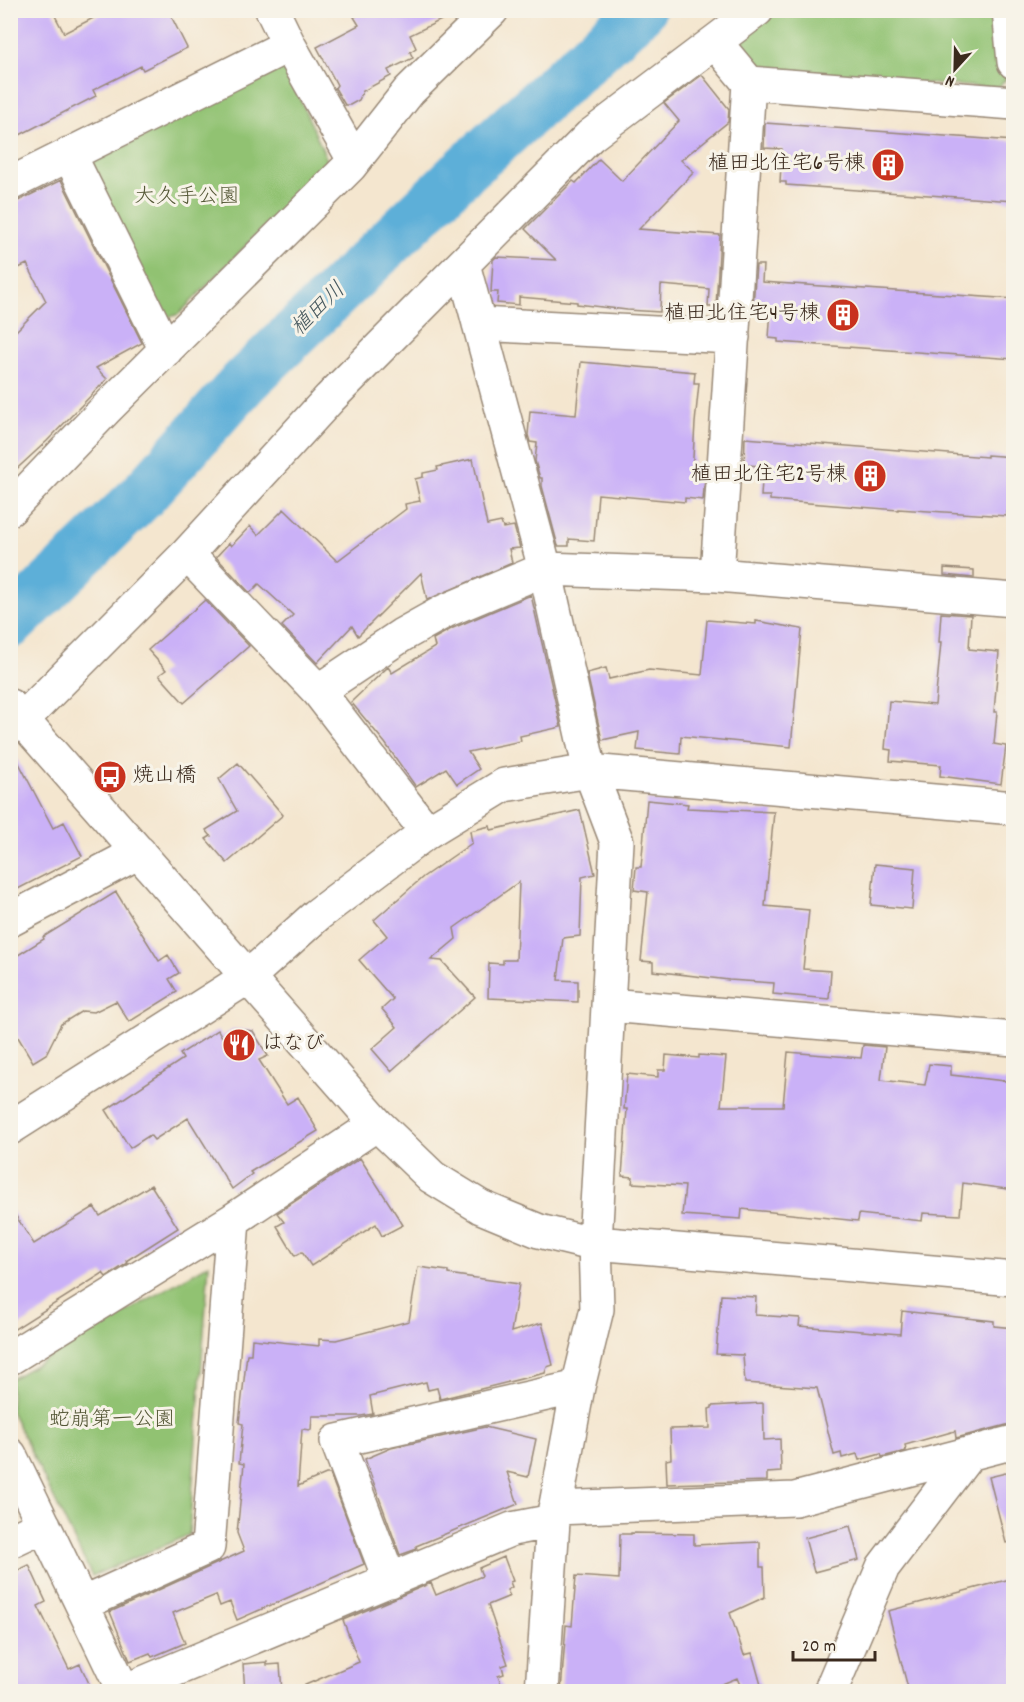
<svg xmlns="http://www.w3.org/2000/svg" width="1024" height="1702" font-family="Dekko,'Klee One',sans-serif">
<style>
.green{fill:#91c272;stroke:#667648;stroke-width:1.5}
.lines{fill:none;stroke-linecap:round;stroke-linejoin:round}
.river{stroke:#5dafd8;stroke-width:50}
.building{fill:#cab1f7}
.minor-casing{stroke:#988876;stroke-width:36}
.minor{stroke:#fff;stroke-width:33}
.labels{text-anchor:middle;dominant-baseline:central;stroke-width:6;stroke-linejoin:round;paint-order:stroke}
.poi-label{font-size:21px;fill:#3b2a1e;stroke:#f7f3e8;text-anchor:end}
.park-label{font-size:21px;fill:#555837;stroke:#f7f3e8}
.water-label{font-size:22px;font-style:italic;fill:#47595f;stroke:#f7f3e8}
</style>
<rect width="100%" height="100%" fill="#f7f3e8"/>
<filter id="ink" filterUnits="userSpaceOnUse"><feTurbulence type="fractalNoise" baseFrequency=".0167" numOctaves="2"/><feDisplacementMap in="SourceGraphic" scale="12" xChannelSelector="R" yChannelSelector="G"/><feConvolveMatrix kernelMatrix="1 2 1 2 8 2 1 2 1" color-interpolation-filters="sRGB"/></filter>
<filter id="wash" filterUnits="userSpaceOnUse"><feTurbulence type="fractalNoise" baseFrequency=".008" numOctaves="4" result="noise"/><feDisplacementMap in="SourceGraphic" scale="24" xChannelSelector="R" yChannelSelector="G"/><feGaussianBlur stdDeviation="1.35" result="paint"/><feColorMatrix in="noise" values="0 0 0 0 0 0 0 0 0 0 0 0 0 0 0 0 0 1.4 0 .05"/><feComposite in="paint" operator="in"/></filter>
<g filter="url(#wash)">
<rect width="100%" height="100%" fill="#f4e6cf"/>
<path class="green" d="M775,11H999L1006,79L998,88L765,73L745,62L737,51L743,35Z
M275,67L288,71L328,162L179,314L161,320L88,165Z
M209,1264L189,1535L92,1576L11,1411V1379Z"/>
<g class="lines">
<path class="river" d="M10,624L141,497L244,382L456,178L641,10"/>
</g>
<g id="blocks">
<path class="building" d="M10,10H52L64,33L109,10H168L187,48L143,70L141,66L93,90L96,96L10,140Z
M368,10H462L410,35L416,48L410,52L413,58L388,70L391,76L363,91L359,100L350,105H345L335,88L337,85L317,47L359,25L354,17Z
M702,75L729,109L728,122L681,160L694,172L639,229L720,235L716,307H708L709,289L661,285L660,312L627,310L577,304V302L519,297V305L497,303L498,292H491L493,260L496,257L556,260L525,229L573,181L576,183L599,159L622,181L679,121L664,103Z
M765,123L1014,141V201L786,185V182H780L782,149L764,148Z
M61,180L142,343L96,368L107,379L47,441L10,475V337L46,301L27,264L10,272V202L18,201Z
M756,265H763L762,282L1014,299V359L778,342V339L769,338L771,307H753Z
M581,362L695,372L694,383H699L695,423L692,475L705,477L703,500L685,498V502L598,494L594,541L569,539V546H558L542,486V478H540L535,461L537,443L530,442L528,435L530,411L576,415Z
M745,438L987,457V455L1014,457V512H1007V516L898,509V510L770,500V496H761L763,466L744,465Z
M473,459L487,525L501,522L503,528L514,526L520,548L509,549L512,563L427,600L421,573L358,636L352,626L317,663L282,626L293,615L259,584L250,593L216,557L229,543L231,546L250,526L258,535L284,509L337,561L406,509L405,504L420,501L415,479L423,477V473L438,470L437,467Z
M944,568L974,570V578L944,575Z
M531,595L561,727L520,736L521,741L468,752L479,769L457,784L446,768L416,787L385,743L351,702L388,667L392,673L435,647L433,639L453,628Z
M205,600L249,646L184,703L159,675L166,670L148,650Z
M941,613L971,615L969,649L999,652L994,712H997L994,744L1006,746L1001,784L940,776L941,765L890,761L891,750L885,749L889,701L935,705L941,642H939Z
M707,620L756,624V621L802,629L791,747L681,736L680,754L637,750L639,732L602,740L587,673L606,668L609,679L649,670L702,675Z
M10,746L53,828L64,822L82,856L10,893Z
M238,763L283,815L227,863L206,839L211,836L206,830L237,811L219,779Z
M647,800L688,804L687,808L774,812L765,906L809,910L803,969L831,971L829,999L773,994L774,983L729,980L653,971V962L641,961L648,892L634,890L636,867H641Z
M580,810L595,874L582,877L580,936L563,938L558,980L578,981V1002L488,998L489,963L503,964V960H516L519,882L454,928L456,939L431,960L442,961L475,997L391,1071L372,1049L397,1027L382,1009L393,999L359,960L387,936L374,920L423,877L472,843L470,831L490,826L491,830Z
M875,864L915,868L912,909L871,905Z
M116,892L159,961L168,955L179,973L169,979L177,992L129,1022L116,1001L94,1012L82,1011L61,1024L46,1054L33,1062L10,1024V960L44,939L43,937Z
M234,1029L253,1031L268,1056L259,1060L287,1104L298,1097L318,1131L250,1172L252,1174L232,1189L188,1118L154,1140L150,1135L130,1148L106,1110L183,1059L180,1054L218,1030L222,1037Z
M863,1045L885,1047L881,1080L925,1085L929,1064L951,1066V1075L1014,1082V1190L963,1183L960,1215L923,1213L922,1221L859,1214L858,1221L742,1209L741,1219L682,1215L685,1186L632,1183L633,1177L622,1176L627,1109H624L627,1074L658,1077V1070H665L666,1055L699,1058V1055L726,1057L721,1106H783L788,1052L861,1058Z
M360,1158L403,1225L382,1236L376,1224L311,1266L302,1252L295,1256L277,1226L284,1222L277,1213Z
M151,1185L178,1228L126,1261L128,1263L106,1277L103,1273L10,1332V1207L34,1244L94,1207L100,1216Z
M418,1267L448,1271V1274L519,1284L511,1332L542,1323L553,1365L547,1367L545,1373L440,1399L437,1388L428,1390L426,1382L370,1396L373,1414L361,1416H312L311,1430L302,1429L298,1486L326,1474H330L364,1564L237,1620L230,1602L220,1606L216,1595L173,1613L185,1643L152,1657L150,1653L130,1661L110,1612L244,1551L237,1533L244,1464L239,1463L243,1424L239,1423L247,1354H251L252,1339L319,1346V1339L336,1340L409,1321Z
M721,1295L756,1297L755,1315L800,1318L799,1326L900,1334L902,1311L994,1321V1326L1014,1328V1423L956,1438L955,1431L905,1445L906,1451L882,1457L881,1454L859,1460L857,1454L842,1458L841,1453L834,1455L817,1388L745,1383L743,1355L716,1354Z
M763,1403L764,1440L780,1439L781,1472L767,1473V1481L667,1484L666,1460L671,1459L670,1429L710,1428L709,1409L712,1408V1406Z
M485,1427L536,1439L528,1477L507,1472L518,1504L416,1546L417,1549L400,1555L365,1459L391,1448Z
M1014,1471V1542L1006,1543L989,1477Z
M850,1526L859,1560L814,1572L805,1538Z
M631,1533L694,1534V1545L760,1542V1567H764L765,1597L730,1613L744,1655L752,1653L763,1692H743L737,1678L705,1691L657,1688V1692H561L566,1625L572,1626L576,1576L619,1579L620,1534H631Z
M504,1557L513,1581L510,1582L512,1587L507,1590L510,1596L488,1605L508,1664L502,1666L504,1674L498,1676L504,1692H289L359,1662L343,1620L431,1583L436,1595L482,1576L479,1568Z
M29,1565L46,1602L38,1606L69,1669L80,1664L93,1692H10V1574Z
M1014,1578V1692H909L888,1611Z
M267,1662V1665L280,1664L282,1692H245L243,1664Z"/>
</g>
</g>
<g filter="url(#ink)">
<use href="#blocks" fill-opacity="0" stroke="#988876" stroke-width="1.5"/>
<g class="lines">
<defs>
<path id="minor" d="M272,10L289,45L354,160
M1009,10L1014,62
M715,42L749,83L717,575
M749,83L1014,103
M69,154L166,350
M10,184L289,45
M463,264L545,569L590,771L617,842L595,1243L597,1309L578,1387L553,1521L542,1692
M479,324L733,337
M10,509L106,409L350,166L409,91L492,10
M187,554L318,691L427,832
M318,691L402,635L445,611L545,569L717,575L1014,600
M10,706L377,1124L432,1177L481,1207L539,1231L584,1242L1014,1279
M10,727L23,719L187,554L330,398L590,136L757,10
M10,920L139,852
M608,1005L1014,1039
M10,1128L248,977L317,915L427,832L504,785L590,771L1014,808
M10,1358L233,1220L377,1124
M10,1455L124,1692
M555,1508L795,1499L1014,1442
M10,1541L44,1525
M390,1581L337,1441L578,1387
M82,1604L208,1547L233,1220
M124,1691L512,1529L553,1521
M830,1692L883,1567L969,1454"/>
</defs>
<use href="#minor" class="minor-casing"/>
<use href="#minor" class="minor"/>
</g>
</g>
<defs>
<symbol id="building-disc" viewBox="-11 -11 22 22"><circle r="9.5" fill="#c8321e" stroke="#f7f3e8"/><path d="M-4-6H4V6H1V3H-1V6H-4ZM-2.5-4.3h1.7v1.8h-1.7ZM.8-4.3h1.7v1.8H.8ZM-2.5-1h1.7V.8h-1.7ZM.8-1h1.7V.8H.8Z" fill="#fff"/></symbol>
<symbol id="bus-disc" viewBox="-11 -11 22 22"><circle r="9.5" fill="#c8321e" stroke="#f7f3e8"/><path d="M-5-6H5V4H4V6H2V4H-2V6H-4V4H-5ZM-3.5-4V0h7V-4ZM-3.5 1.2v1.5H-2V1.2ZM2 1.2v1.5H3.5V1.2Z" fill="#fff"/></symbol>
<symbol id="restaurant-disc" viewBox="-11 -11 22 22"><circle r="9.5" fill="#c8321e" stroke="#f7f3e8"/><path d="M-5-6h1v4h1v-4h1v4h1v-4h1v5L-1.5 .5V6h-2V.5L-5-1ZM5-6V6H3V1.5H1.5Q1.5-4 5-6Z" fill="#fff"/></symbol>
</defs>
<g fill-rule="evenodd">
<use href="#building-disc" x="869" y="146" width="38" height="38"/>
<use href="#building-disc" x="824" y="296" width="38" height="38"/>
<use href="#building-disc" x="851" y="457" width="38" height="38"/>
<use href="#bus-disc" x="91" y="758" width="38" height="38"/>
<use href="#restaurant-disc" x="220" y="1026" width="38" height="38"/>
</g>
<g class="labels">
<g class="poi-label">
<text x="865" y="165">植田北住宅6号棟</text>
<text x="820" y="315">植田北住宅4号棟</text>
<text x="847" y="476">植田北住宅2号棟</text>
<text x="133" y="777" text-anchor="start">焼山橋</text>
<text x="262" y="1045" text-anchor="start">はなび</text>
</g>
<g class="park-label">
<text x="187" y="198">大久手公園</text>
<text x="112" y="1421">蛇崩第一公園</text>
</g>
<g class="water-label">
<text transform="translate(319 310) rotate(-44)">植田川</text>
</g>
</g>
<rect width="1024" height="1702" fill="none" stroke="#f7f3e8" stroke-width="36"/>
<g transform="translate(955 69) rotate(202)" stroke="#f7f3e8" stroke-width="4.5" paint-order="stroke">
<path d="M0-4.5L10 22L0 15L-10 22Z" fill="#3b2a1e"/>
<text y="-9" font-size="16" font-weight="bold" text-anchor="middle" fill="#3b2a1e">N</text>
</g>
<path d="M793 1651v9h82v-9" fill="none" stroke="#3b2a1e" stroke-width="3"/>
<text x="802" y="1651" font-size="18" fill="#3b2a1e" stroke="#f7f3e8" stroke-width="4.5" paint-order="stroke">20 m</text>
</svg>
